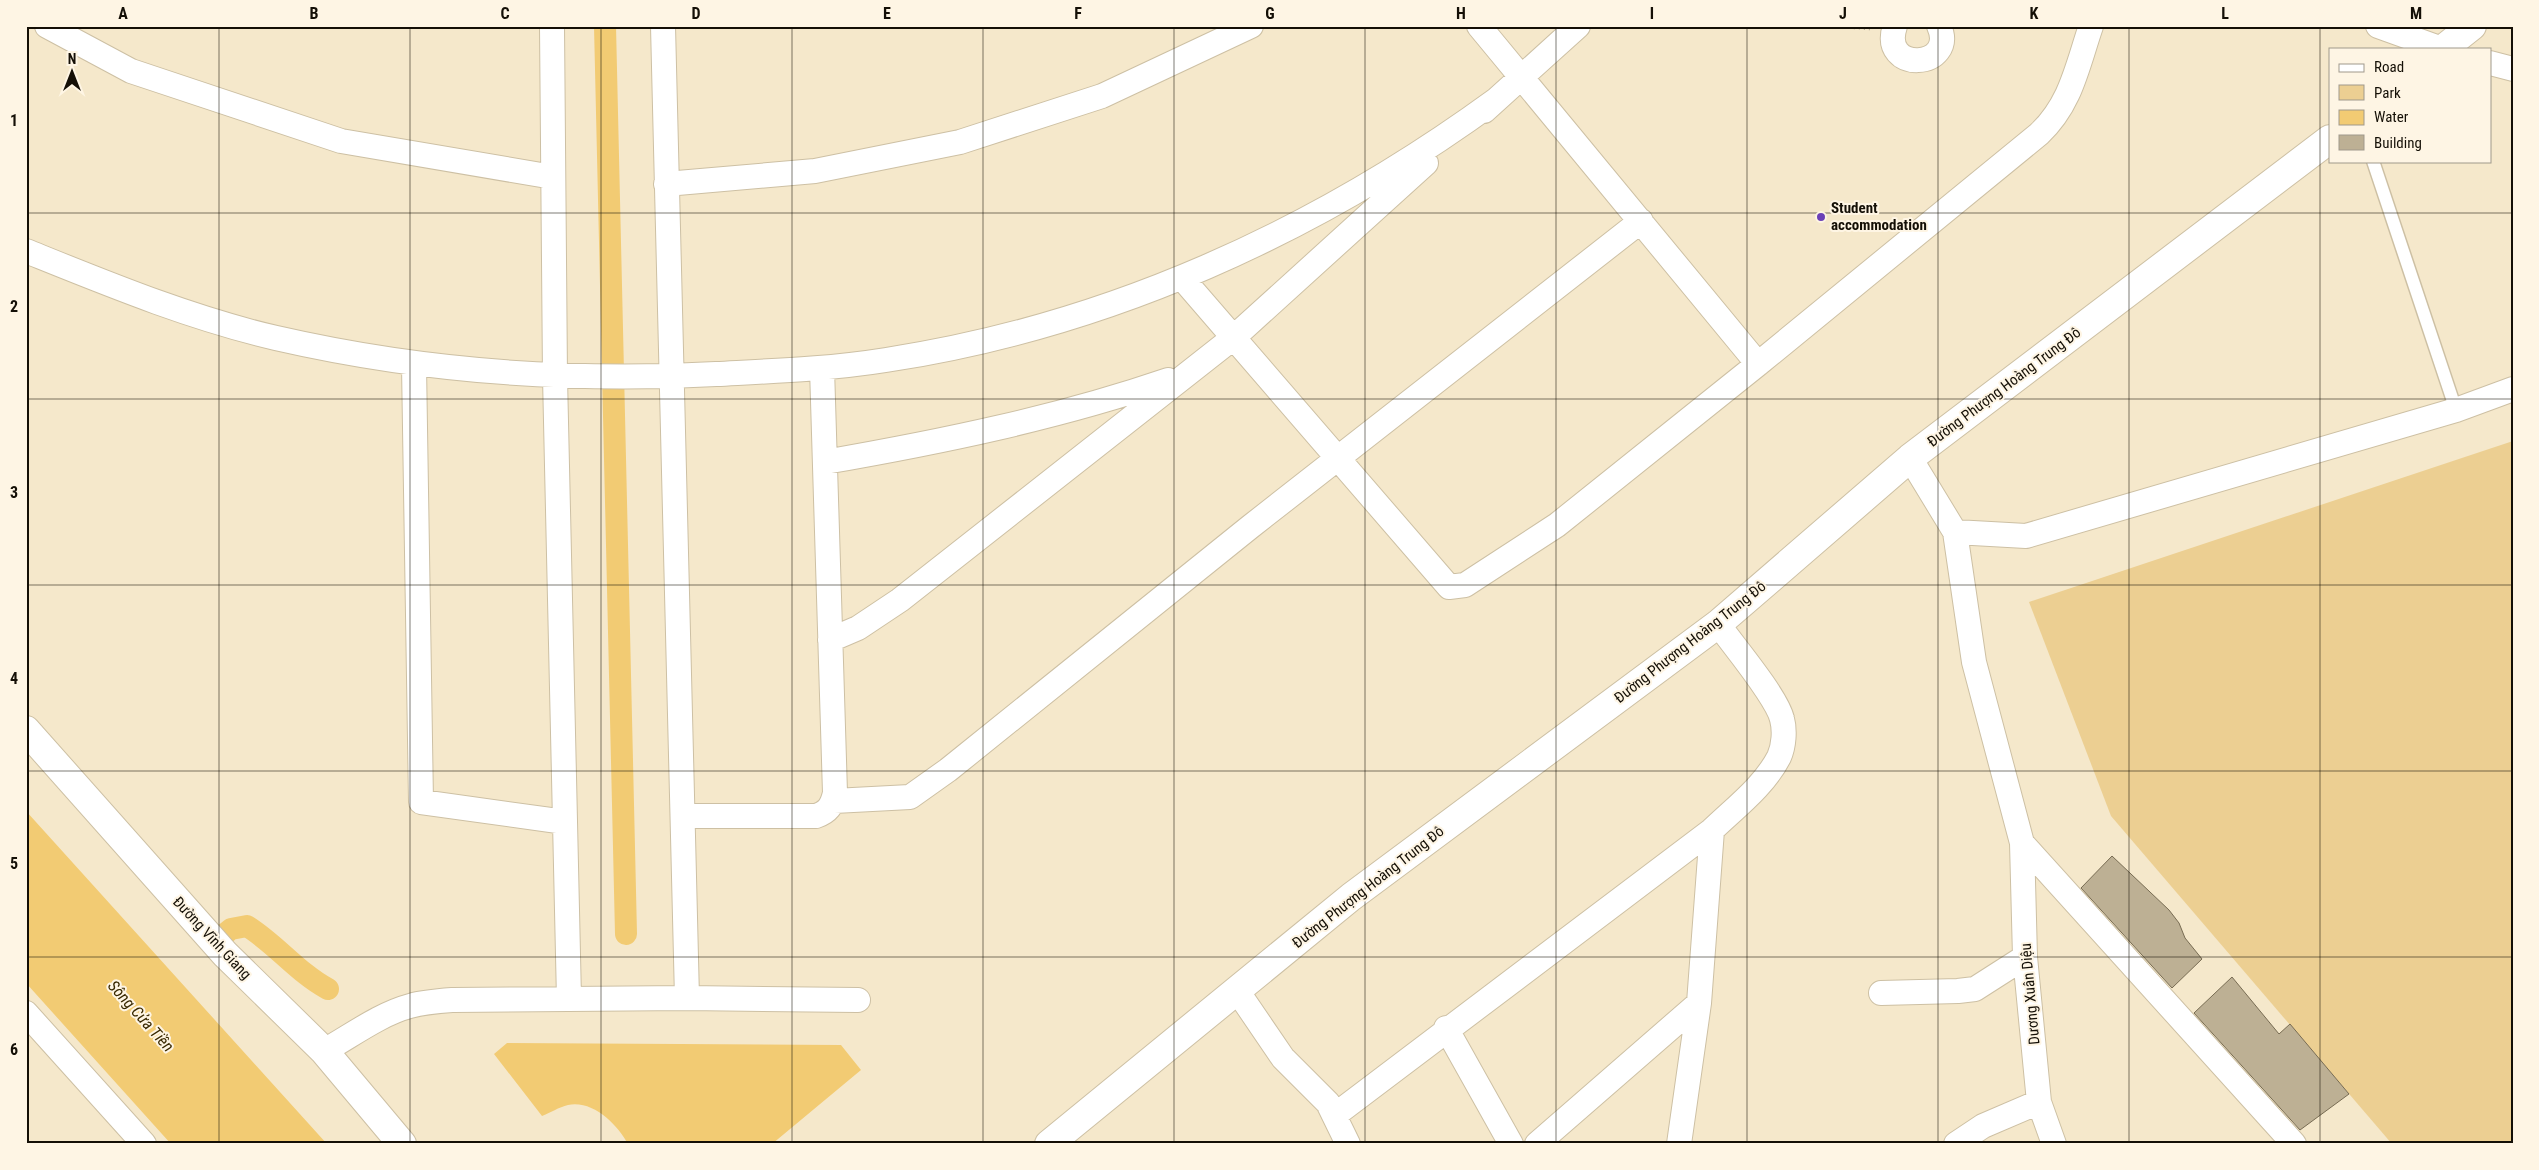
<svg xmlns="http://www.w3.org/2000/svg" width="2539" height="1170" font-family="'Roboto Condensed',sans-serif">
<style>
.green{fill:#eccf92}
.water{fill:#f2cb73}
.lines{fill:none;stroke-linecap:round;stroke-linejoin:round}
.canal{stroke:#f2cb73;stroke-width:22}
.building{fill:#bdb094;stroke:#786c53}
.lane-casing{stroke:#cdc0a4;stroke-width:15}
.street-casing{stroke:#cdc0a4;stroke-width:26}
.secondary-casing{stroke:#cdc0a4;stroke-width:30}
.path{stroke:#b0a68f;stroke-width:3;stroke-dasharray:1 4;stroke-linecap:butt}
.lane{stroke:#fff;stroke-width:12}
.street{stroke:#fff;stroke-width:24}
.secondary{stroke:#fff;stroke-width:28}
.grid{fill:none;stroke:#140f06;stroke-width:1;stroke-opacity:0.55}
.poi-dot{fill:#6b40b7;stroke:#fef5e4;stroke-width:2}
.labels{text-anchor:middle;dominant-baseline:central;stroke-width:4;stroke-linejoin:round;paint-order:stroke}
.poi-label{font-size:15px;font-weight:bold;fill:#140f06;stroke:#fef5e4;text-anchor:start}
.street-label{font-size:15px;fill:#140f06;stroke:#fef5e4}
.water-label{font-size:16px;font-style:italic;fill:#382801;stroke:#fef5e4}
.neatline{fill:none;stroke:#140f06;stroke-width:2}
.grid-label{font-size:16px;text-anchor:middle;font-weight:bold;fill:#140f06}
</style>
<rect width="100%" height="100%" fill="#f5e8cb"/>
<path class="green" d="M2513,441V1144H2392L2111,816L2029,602Z"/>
<path class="water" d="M26,811L327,1144H171L26,983Z
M507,1043L841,1045L861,1070L772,1144H628C617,1124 593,1100 568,1105C559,1107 550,1113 542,1116L494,1054Z"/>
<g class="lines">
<path class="canal" d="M605,26L626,934
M221,937L231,929L247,926C276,944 298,973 328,989"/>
</g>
<path class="building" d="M2112,856L2169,910L2179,923L2185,938L2202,959L2172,988L2081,888Z
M2232,977L2279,1034L2290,1024L2349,1094L2300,1130L2194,1013Z"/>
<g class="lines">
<defs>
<path id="lane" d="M2373,161L2456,410"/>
<path id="street" d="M47,26L131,71L341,141L553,177
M552,26L555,377L569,999
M1479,26L1758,364
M1895,26C1879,74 1958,69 1939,26
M2378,26L2442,49
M2490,63L2513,69
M1484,111L1578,26
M666,184L815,171L960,142L1102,96L1251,26
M26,251C108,284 190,318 276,338C420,371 568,382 716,374C773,371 830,369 886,360C1109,326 1315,232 1496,100
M1182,278L1449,587L1465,585L1557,525L1758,364L2039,134C2071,104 2077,67 2091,26
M414,365L421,802L565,822
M1910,458L1955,532L1974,662L2022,843L2294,1144
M825,462C940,442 1057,418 1168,380
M1955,532L2026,536L2456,410L2513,389
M830,640L858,628L900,600L1233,338L1426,163
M834,801L910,797L948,770L1250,527L1641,221
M684,816H816C828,812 832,806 835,793L822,368
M2022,843L2025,957L2039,1102L2054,1144
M1238,992L1283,1058L1328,1103L1348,1144
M1881,993L1958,991L1975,989L2025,957
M687,998L858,1000
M26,1013L144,1144
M1446,1028L1511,1144
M324,1051C351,1036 380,1014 410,1006C424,1002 439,1001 453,1000L687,998L663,26
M1335,1115L1712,830C1736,807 1764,786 1779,757C1784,746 1785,730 1782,719C1777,697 1733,645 1718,624
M1537,1144L1699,1003
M1679,1144L1699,1003L1712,830
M1956,1144L1983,1126L2039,1102"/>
<path id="secondary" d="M2443,49L2472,26
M26,730L225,954L324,1051L402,1144
M1049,1144L1351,897L1718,624L1910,458L2330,139"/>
</defs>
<use href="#lane" class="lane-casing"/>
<use href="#street" class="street-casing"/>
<use href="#secondary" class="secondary-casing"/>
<path class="path" d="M1829,26L1873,29"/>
<use href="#lane" class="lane"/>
<use href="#street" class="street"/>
<use href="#secondary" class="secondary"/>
</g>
<path class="grid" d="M219,26V1144M410,26V1144M601,26V1144M792,26V1144M983,26V1144M1174,26V1144M1365,26V1144M1556,26V1144M1747,26V1144M1938,26V1144M2129,26V1144M2320,26V1144M26,213H2513M26,399H2513M26,585H2513M26,771H2513M26,957H2513"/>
<circle class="poi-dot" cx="1821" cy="217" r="5"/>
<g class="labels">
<g class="poi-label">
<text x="1831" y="208">Student<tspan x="1831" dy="17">accommodation</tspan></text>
</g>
<g class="street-label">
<text transform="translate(2004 387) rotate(-37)">Đường Phượng Hoàng Trung Đô</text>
<text transform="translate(1690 642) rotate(-38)">Đường Phượng Hoàng Trung Đô</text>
<text transform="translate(1368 887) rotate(-38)">Đường Phượng Hoàng Trung Đô</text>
<text transform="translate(212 938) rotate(47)">Đường Vĩnh Giang</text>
<text transform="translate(2030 994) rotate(-95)">Dương Xuân Diệu</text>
</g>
<g class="water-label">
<text transform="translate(141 1016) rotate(48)">Sông Cửa Tiền</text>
</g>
</g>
<rect width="2539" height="1170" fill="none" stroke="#fef5e4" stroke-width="55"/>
<rect x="2329" y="48" width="162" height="115" fill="#fef5e4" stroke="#a0998b"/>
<rect x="2339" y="64" width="25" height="8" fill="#ffffff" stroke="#a0998b"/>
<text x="2374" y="72" font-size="15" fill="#140f06">Road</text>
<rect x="2339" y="85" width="25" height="15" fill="#eccf92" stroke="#a0998b"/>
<text x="2374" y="98" font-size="15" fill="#140f06">Park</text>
<rect x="2339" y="110" width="25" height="15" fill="#f2cb73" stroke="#a0998b"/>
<text x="2374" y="122" font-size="15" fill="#140f06">Water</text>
<rect x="2339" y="135" width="25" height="15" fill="#bdb094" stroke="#a0998b"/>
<text x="2374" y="148" font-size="15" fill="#140f06">Building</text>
<g transform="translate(72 72)" stroke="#fef5e4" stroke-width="4" paint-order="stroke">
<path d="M0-4L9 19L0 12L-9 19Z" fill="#140f06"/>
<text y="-8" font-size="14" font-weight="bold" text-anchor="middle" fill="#140f06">N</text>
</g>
<rect x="28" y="28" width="2484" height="1114" class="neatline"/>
<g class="grid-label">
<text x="123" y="19">A</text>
<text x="314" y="19">B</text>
<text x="505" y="19">C</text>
<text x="696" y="19">D</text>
<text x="887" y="19">E</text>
<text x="1078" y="19">F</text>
<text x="1270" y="19">G</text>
<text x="1461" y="19">H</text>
<text x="1652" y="19">I</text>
<text x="1843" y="19">J</text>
<text x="2034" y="19">K</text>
<text x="2225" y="19">L</text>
<text x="2416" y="19">M</text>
<text x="14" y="126">1</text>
<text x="14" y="312">2</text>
<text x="14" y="498">3</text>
<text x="14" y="684">4</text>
<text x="14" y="869">5</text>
<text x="14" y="1055">6</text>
</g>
</svg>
